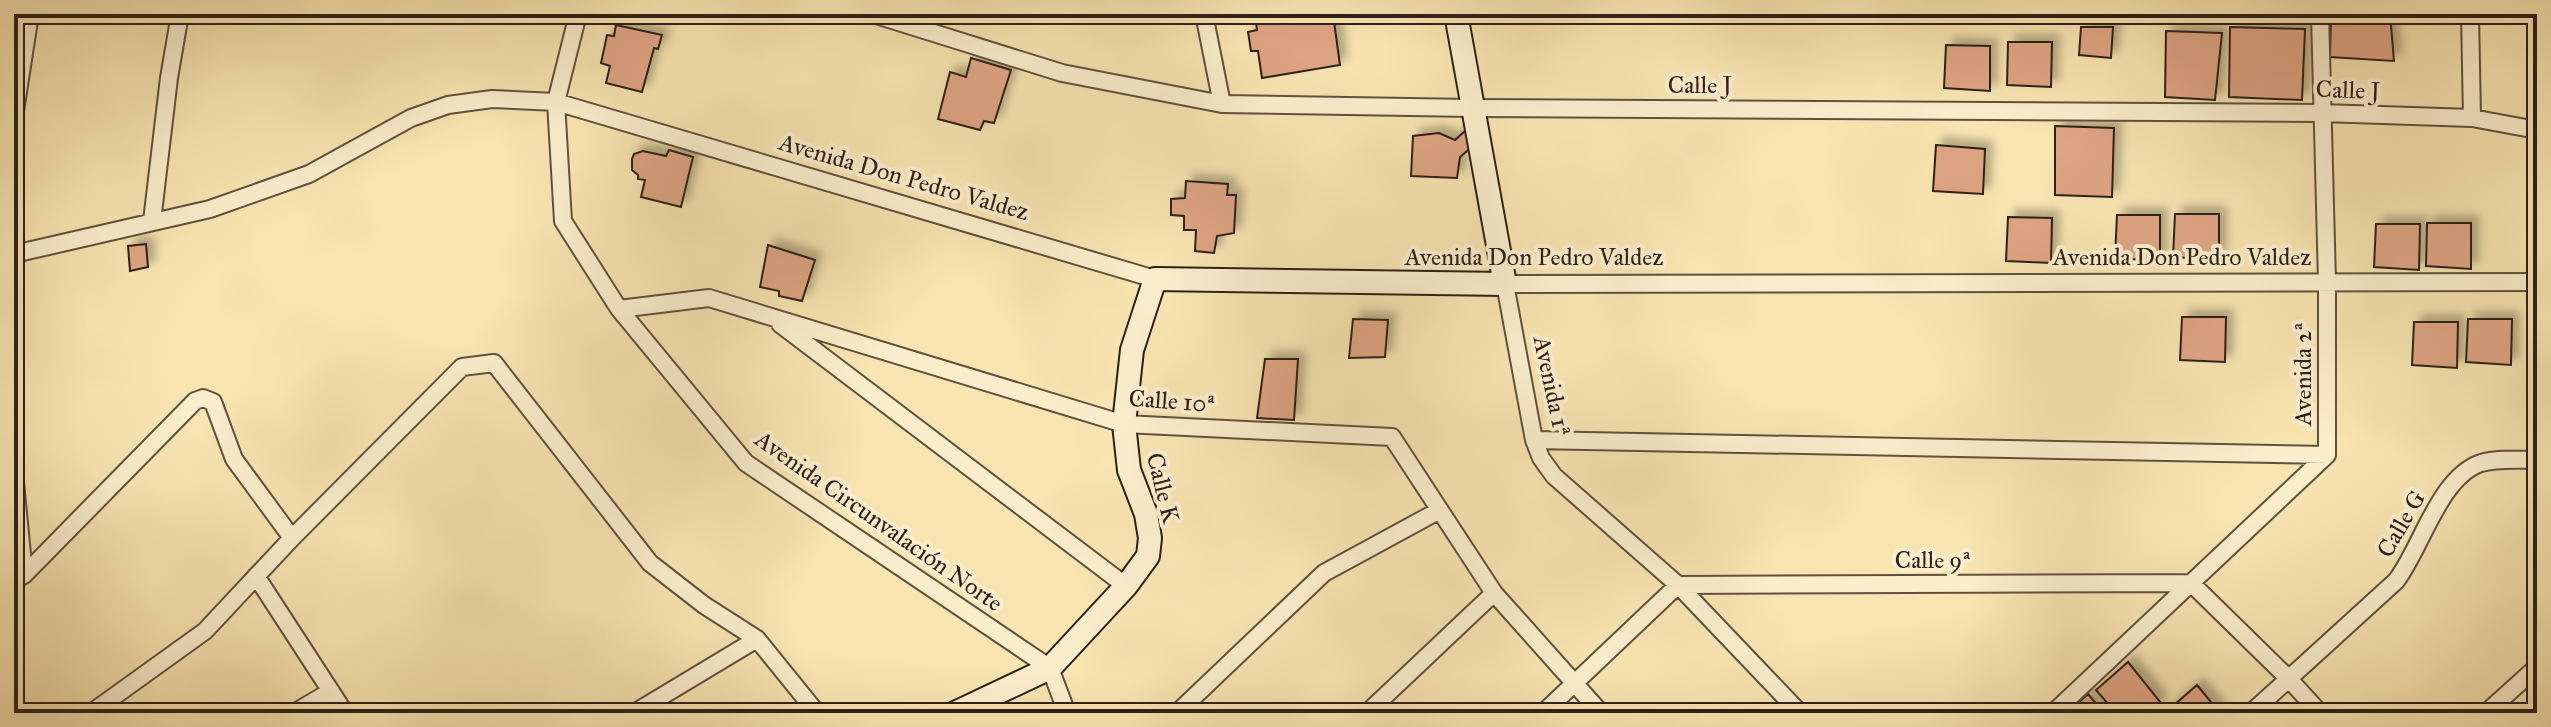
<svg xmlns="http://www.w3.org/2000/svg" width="2551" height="727" font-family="'IM FELL Great Primer',serif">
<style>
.building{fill:#dda483;stroke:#2e2018;stroke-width:2;filter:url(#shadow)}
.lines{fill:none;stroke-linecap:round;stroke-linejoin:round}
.street-casing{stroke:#60513e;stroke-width:20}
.secondary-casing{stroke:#2e2018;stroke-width:26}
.street{stroke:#faedcc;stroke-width:16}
.secondary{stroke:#faedcc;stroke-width:22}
.labels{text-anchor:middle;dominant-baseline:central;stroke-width:8;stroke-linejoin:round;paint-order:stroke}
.street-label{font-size:24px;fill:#2e2018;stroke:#faedcc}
</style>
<defs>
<filter id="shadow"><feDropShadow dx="7" dy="-7" stdDeviation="4" flood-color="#0004"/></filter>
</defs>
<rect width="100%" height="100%" fill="#f7e4b1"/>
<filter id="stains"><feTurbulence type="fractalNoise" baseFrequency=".0025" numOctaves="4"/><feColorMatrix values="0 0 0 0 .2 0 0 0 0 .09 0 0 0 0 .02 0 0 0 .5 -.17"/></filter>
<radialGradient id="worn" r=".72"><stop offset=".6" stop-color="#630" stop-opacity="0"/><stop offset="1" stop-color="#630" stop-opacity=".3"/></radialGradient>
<path class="building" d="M1306,14H1333L1340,65L1262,78L1258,51H1251L1248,32L1257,30L1256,22Z
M2331,14H2390L2394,61L2330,57Z
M616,25L662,35L658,49L654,48L642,92L606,83L610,66L601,63L607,35L614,36Z
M2081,27H2113L2111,58L2079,55Z
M2230,27L2305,29L2302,100L2229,97Z
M2166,31L2222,33L2215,100L2165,97Z
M2008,42H2052L2051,87L2007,85Z
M1946,45L1990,46V91L1944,88Z
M971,58L1011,70L994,123L984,121L980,130L938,119L950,72L966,77Z
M2055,126L2114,128L2112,197L2055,195Z
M1465,131L1474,145L1460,157L1457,178L1411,176L1413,136L1439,133L1455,140Z
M1936,145L1985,149L1983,194L1933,191Z
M669,150L693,157L681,207L641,197L645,180L638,179V175L632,170V159L634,154L643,151L666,156Z
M1186,181L1228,184L1227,195H1236L1234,233L1217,236L1214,253L1195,251L1196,230H1184V216L1171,215V199L1185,198Z
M2175,214H2219V260L2173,257Z
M2117,215H2160V261L2115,258Z
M2008,217L2052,218L2051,263L2006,261Z
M2427,223H2471V269L2426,266Z
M2376,224H2420L2419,270L2374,267Z
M146,244L148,267L130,271L128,246Z
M768,245L815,260L802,301L779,296V291L760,287Z
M2182,317H2226L2225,362L2180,360Z
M1353,319L1388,320L1385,357L1349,358Z
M2468,319H2512L2511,365L2466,362Z
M2414,322H2458L2457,368L2412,365Z
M1265,359H1298L1294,420L1257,418Z
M2128,662L2161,703L2148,713H2116L2096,690Z
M2197,685L2220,713H2165Z
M2088,694L2104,713H2067Z"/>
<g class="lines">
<defs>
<path id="street" d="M578,14L556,102L563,221L619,309L746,463L1050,668L1067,713
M873,14L1062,73L1222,104L1472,108L2322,113L2472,118L2537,130
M1204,14L1222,104
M2470,14L2472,118
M14,118L30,14
M152,221L169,78L180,14
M14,254L210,209L309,174L411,118L448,105L492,99L556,102L1155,279
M619,309L709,298L1124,424L1392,437L1494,593L1601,713
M780,324L1126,586
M1534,440L2327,455
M14,472L24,575
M256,576L345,713
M14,581L24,575L195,401L203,398L213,402L234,459L292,538
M91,713L205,631L292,538L462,367L494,363L650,563L704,605L757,639L817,713
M294,713L331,691
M634,713L757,639
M1177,713L1324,573L1440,510
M1367,713L1494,593
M1543,713L1678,585L2191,583L2288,678L2320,713
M1800,713L1678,585L1554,476L1541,458L1534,440L1505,284L2537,282
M2053,713L2327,455V282L2320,14
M2251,713L2396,581C2421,549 2439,477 2481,463C2498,458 2519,460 2537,460
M2486,713L2537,667"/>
<path id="secondary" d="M955,713L1050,668L1126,586L1148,556L1150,538L1146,514L1129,470L1124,424L1132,350L1155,279L1505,284L1456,14"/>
</defs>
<use href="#street" class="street-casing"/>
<use href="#secondary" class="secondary-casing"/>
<use href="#street" class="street"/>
<use href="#secondary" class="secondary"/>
</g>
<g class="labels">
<g class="street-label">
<text x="1700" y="85">Calle J</text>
<text transform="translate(2348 90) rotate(2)">Calle J</text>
<text transform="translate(904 177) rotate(16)">Avenida Don Pedro Valdez</text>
<text x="1534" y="257">Avenida Don Pedro Valdez</text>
<text x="2182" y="257">Avenida Don Pedro Valdez</text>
<text transform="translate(2303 374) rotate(-90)">Avenida 2ª</text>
<text transform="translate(1552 386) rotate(78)">Avenida 1ª</text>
<text transform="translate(1172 401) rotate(4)">Calle 10ª</text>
<text transform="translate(1163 488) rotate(76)">Calle K</text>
<text transform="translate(879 521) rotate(35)">Avenida Circunvalación Norte</text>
<text transform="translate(2401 524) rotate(-60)">Calle G</text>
<text x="1933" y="560">Calle 9ª</text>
</g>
</g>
<rect width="2551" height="727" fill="none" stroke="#f7e4b1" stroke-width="48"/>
<rect x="16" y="16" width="2519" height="695" fill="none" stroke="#2e2018" stroke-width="4"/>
<rect x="24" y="24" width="2503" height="679" fill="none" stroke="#2e2018" stroke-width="2"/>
<rect width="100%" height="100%" filter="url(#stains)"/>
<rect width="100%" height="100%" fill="url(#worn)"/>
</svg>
